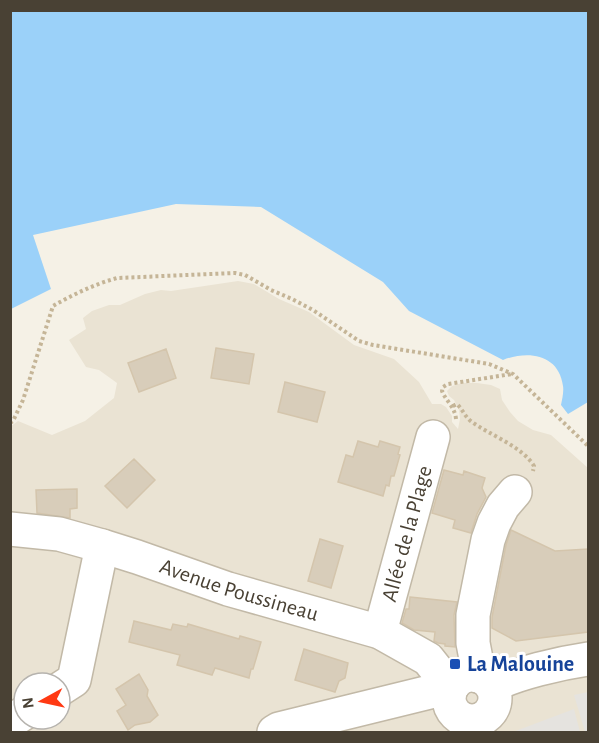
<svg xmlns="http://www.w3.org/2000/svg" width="599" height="743" font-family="'Alegreya Sans',sans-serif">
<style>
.residential{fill:#eae3d3;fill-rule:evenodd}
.parking{fill:#e5e3df}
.water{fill:#9bd1f9}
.building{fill:#d8cdba;stroke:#d4c5ac;stroke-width:1.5}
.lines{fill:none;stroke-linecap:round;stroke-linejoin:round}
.minor-casing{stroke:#c2b9a7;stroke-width:36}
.path{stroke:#c5b597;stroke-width:4;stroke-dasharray:3 3;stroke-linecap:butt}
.minor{stroke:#fff;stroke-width:33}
.transit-dot{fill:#1a4fb4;stroke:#fff;stroke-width:2}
.labels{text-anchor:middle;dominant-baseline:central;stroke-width:6;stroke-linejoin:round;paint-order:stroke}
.street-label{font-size:22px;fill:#494134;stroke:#fff}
.transit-label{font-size:22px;font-weight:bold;fill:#164399;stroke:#fff;text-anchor:start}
</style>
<rect width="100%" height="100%" fill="#f5f1e6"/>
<path class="residential" d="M238,281L254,284L279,299L309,312L354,345L394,359L419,382L432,404H441L446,407L452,416V422L458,429L460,419L459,410L454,400L449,396L447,391L452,386L462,383H477L491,385L500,389L502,400L510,412L518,421L533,430L551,435L588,468V732H11L10,427L18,421L52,435L85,421L114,398L117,383L99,370L86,367L69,340L86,329L83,318L92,311L109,305H120L145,294L161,290L171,291ZM24,683H60V719H24Z"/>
<path class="parking" d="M588,692V732H585L574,695Z
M574,709L580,732H513Z"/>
<path class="water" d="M11,10L588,11V402L568,414L561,405C562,400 564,392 563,386C559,354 528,350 503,360L409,311L383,282L261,207L176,204L33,235L51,289L11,309Z"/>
<path class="building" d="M216,348L254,354L249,384L211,378Z
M166,349L176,378L139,392L128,363Z
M285,382L325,392L317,422L278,412Z
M358,441L378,447L380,441L400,447L398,454L400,455L394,476H391L389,486L386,485L383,496L338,482L346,455L353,457Z
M134,459L155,480L127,508L105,486Z
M444,470L463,475L464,471L485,478L482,488L486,497L477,514L471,533L453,528L455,520L432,513Z
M77,489V508L70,509V518L37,513L36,490Z
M511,530L555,551L588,549V632L516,641L492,628V617L506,545Z
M320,539L343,546L331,588L308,581Z
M410,597L457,602L454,615L455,647L445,646V644L438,643L434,641L435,632L414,630L402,623L406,609H409Z
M134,621L171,630L173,624L187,627L188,624L239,639L240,636L261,642L253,669H251L249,678L215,668L212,675L177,665L180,655L129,642Z
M304,649L348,663L345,678L339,681L335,692L295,680Z
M139,674L148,690L147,696L158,715L150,722L135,725L128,730L117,711L126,705L116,689Z"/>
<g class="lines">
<defs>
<g id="minor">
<path id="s1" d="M10,529L59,534L102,546L137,557L228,589L380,632L428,659L443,678L454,684"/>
<path id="s2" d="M380,632L433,437"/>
<circle cx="472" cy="698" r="23"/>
<path d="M478,676L477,664L473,643V615L488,540L494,523L503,506L515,492"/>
<path d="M492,686C516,673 561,663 588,659"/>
<path d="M60,689L74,680L102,546"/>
<path d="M10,722L24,713"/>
<path d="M274,732L279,729L438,690L450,692"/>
</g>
</defs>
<use href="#minor" class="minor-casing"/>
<path class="path" d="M453,406L457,404C463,410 465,417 472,422C490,435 523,447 534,466L533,471
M456,419C455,407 446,401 442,391L443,387L448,384L512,374
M10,423L13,421L23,400L53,306C72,295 95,284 117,278L235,273L245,275L271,290L292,299L313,310L359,341L373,345L489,364L513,374L588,446"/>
<use href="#minor" class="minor"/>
</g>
<rect class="transit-dot" x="449" y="658" width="12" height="12" rx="3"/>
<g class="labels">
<g class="street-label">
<text stroke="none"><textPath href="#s2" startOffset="102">Allée de la Plage</textPath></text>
<text stroke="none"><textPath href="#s1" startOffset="238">Avenue Poussineau</textPath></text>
</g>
<g class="transit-label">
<text x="467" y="664">La Malouine</text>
</g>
</g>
<rect width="599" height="743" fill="none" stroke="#494134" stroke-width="24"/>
<g transform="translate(42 701) rotate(262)"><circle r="28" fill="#ffffff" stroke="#b6b3ae" stroke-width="1.5"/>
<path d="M0-4.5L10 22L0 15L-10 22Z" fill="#ff3913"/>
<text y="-9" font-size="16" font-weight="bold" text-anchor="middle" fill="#494134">N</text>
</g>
</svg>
